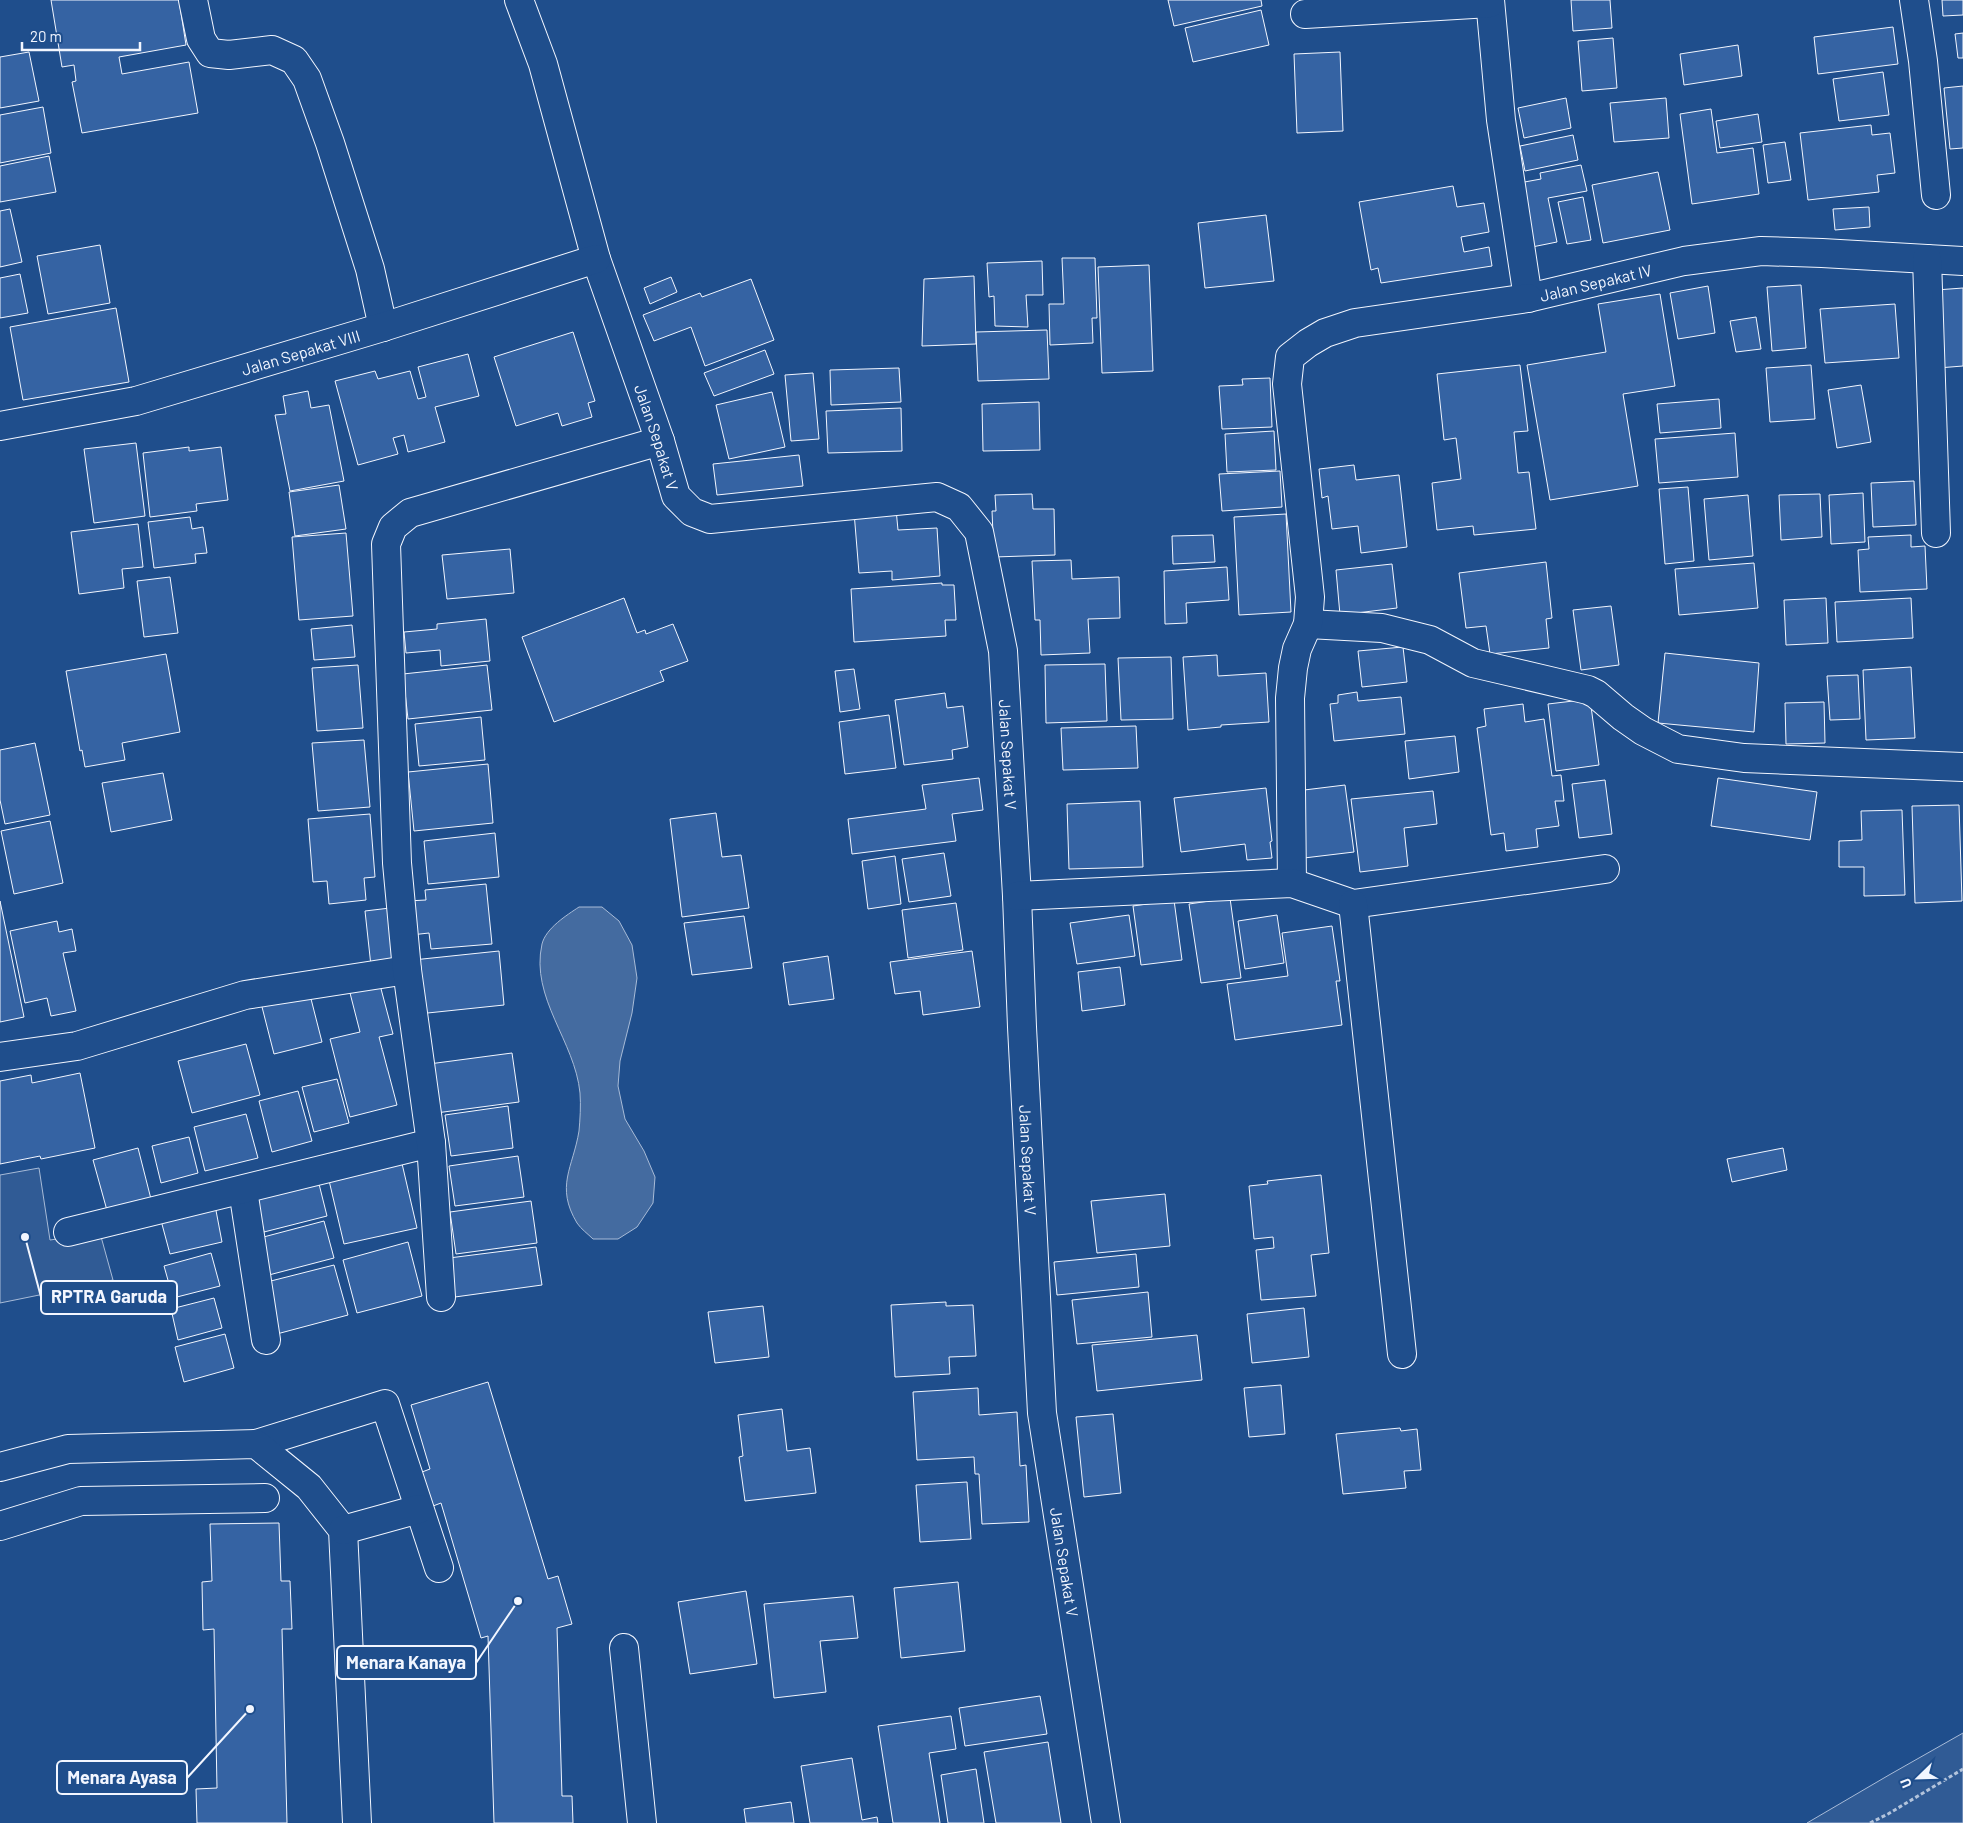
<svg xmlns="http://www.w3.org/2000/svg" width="1963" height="1823" font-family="Barlow,sans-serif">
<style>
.built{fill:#305b95;stroke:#a8bbd7}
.water{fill:#446ba0;stroke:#a8bbd7}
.building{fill:#3563a3;stroke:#f2f6ff}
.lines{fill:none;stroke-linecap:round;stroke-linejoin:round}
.minor-casing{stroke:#f2f6ff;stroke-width:30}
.path{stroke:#b3c4dc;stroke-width:3;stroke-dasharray:4 2.5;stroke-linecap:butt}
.minor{stroke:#1f4e8c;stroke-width:28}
.labels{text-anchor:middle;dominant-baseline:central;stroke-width:4;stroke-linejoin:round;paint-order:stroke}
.street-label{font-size:16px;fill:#f2f6ff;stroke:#1f4e8c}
.leader{fill:none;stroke:#f2f6ff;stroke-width:2}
.callout-dot{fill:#f2f6ff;stroke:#1f4e8c;stroke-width:2}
.callout{fill:#1f4e8c;stroke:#f2f6ff;stroke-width:2}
.callout-label{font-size:18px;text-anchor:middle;font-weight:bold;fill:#f2f6ff}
</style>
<rect width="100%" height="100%" fill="#1f4e8c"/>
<path class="built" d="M39,1168L50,1240L100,1233L113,1280L0,1303V1175Z
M1963,1733V1823H1807L1889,1775Z"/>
<path class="water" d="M579,907H602L619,921L632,945L637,978L632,1013L620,1061L618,1086L625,1119L644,1151L655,1177L653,1203L637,1227L618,1239H593C588,1234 581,1229 577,1223C555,1186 573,1168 579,1131C580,1120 581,1105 580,1093C575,1041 530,998 542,944C546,928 567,915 579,907Z"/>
<path class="building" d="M51,0H179L186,45L119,57L122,74L189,62L198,113L82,133L72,82L76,81L74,65L62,67Z
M1168,0H1261L1262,6L1174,26Z
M1571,0H1610L1612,28L1573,31Z
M1942,0H1963V15L1943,16Z
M1261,10L1269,45L1193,62L1185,28Z
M1893,27L1898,64L1818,74L1814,37Z
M1963,33V58H1958L1955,34Z
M1613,38L1617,88L1582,91L1578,41Z
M1738,45L1742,76L1684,85L1680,54Z
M29,52L39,101L0,108V57Z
M1340,52L1343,131L1297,133L1294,54Z
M1883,72L1889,115L1839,121L1833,79Z
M1963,86V148L1950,149L1944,88Z
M1566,98L1571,128L1524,138L1518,108Z
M1666,98L1669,138L1614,142L1610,103Z
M43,107L51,153L0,163V115Z
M1711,109L1717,153L1753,148L1759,194L1692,204L1680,114Z
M1758,114L1762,142L1720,148L1716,121Z
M1871,125L1872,135L1890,133L1895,173L1877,175L1879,192L1808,200L1800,133Z
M1573,135L1578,160L1525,171L1520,146Z
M1785,142L1791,180L1768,183L1763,145Z
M49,156L56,192L0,202V166Z
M1581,165L1587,191L1548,198L1557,242L1532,247L1519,183L1541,179L1540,173Z
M1658,172L1670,230L1603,243L1592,185Z
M1453,186L1457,207L1484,203L1489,232L1461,237L1464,252L1489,247L1492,266L1381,283L1378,268L1371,270L1359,202Z
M1583,197L1591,240L1567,244L1558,202Z
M1869,207L1870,227L1835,230L1833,209Z
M10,209L22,262L0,267V211Z
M1266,215L1274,281L1205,288L1198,223Z
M100,245L110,303L48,314L37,256Z
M1062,258H1095L1097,318H1092L1093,343L1050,345L1049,304H1064Z
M1042,261L1043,295H1026L1028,327L995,326L994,296L989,297L987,263Z
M1149,265L1153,371L1102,373L1098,267Z
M20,274L28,313L0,318V278Z
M974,276L976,344L922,346L924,279Z
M671,277L677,292L650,304L644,288Z
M751,279L774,340L705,366L691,327L654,341L643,315L700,293L702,297Z
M1801,285L1806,348L1772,351L1767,287Z
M1708,286L1715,333L1678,339L1670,293Z
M1963,288V366L1938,368L1936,290Z
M1660,294L1675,386L1623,394L1638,486L1550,500L1527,365L1606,352L1598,304Z
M1895,304L1899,358L1825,363L1820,309Z
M116,308L129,382L23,400L10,327Z
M1756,317L1761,349L1736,352L1730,321Z
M1047,330L1049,379L978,381L976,332Z
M573,332L595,401L588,403L592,417L562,426L558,413L516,426L494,357Z
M765,350L774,374L714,396L704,373Z
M468,354L479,396L435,407L445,442L408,452L404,435L393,438L398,454L358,465L335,381L375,371L378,379L410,371L418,399L426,397L418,367Z
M1520,365L1528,431L1514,432L1518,473L1529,472L1536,529L1474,535L1473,526L1437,530L1432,483L1461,479L1456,438L1444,440L1437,374Z
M1811,365L1815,419L1770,422L1766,368Z
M899,368L901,402L831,405L830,370Z
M813,373L819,439L791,441L785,375Z
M1270,378L1272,427L1222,429L1219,386L1243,385L1242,379Z
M1861,385L1871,442L1837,448L1828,390Z
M308,391L311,408L329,405L344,481L290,491L275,415L286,414L283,396Z
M772,392L785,447L729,459L716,405Z
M1719,399L1721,428L1660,433L1657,404Z
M1039,402L1040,450L983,451L982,404Z
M901,408L902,451L828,453L826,411Z
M1274,431L1276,470L1227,472L1225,434Z
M1735,433L1738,477L1659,483L1655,439Z
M136,443L145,516L94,523L84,449Z
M189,447V451L221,447L228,500L196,504L197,511L150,517L143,453Z
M799,455L803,486L717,495L713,464Z
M1354,465L1356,480L1399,475L1407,547L1361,553L1358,526L1332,529L1328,496L1322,498L1319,469Z
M1280,471L1282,507L1222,511L1219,474Z
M1914,481L1916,525L1873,527L1871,483Z
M339,485L346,529L295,536L289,492Z
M1688,487L1694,561L1665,564L1659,489Z
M1863,493L1865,542L1831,544L1829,495Z
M1032,494L1033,509H1054L1055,555L994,557L992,511H996L995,495Z
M1820,494L1822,537L1781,540L1779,495Z
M1748,495L1753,556L1709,560L1704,499Z
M896,509L898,530L937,528L940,576L892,580V571L859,573L854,512Z
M1286,514L1291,612L1239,615L1234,517Z
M190,517L192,529L203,527L207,553L195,554L196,563L154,568L148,522Z
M138,524L143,567L122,569L124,588L79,594L71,532Z
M346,533L353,616L299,620L292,537Z
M1213,535L1215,562L1173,564L1172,536Z
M1911,535V547L1925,546L1927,589L1860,592L1858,550L1869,549L1868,537Z
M510,549L514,593L447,599L442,555Z
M1071,560L1072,579L1119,577L1120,618L1088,619L1090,653L1041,655L1040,620H1035L1032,561Z
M1546,562L1552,618L1546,619L1549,648L1490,654L1486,626L1466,628L1459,573Z
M1754,563L1758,608L1679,615L1675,569Z
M1392,564L1397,608L1340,615L1336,570Z
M1227,567L1229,600L1186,603L1187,623L1165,624L1164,571Z
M170,577L178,633L144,637L137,581Z
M942,583V585H954L956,620H945L946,636L854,642L851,589Z
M624,598L637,633L645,630L646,634L673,624L688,661L660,671L664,681L554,722L522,637Z
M1826,598L1828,643L1786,645L1784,600Z
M1911,598L1913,638L1837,642L1835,602Z
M1611,606L1619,665L1581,670L1573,610Z
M486,619L490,661L441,666L440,650L406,653L404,632L437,629V624Z
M352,625L355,657L314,660L311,629Z
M1403,647L1407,682L1362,687L1358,651Z
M1665,653L1759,663L1754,732L1658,723Z
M166,654L180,732L122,743L125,760L85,767L82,750L80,751L66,671Z
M1217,655L1218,676L1266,673L1269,722L1221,725V727L1188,730L1183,657Z
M1171,657L1173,719L1121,720L1118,658Z
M1105,664L1107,721L1046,723L1045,665Z
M358,665L363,728L317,731L312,668Z
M487,665L492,710L408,719L403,674Z
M1911,667L1915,738L1866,740L1863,670Z
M854,669L860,709L840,712L835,671Z
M1858,675L1860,719L1830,720L1827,676Z
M1357,692L1358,701L1401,697L1405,734L1334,741L1330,704L1338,703V695Z
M945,693L947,708L963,706L968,747L952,750L953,759L904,765L895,700Z
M1590,699L1599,765L1556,771L1548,704Z
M1824,702L1825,743L1786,744L1785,703Z
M1523,704L1525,722L1544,719L1552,776L1561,775L1564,801H1555L1559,826L1536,829L1538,847L1506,851L1504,833L1491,835L1477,728L1486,726L1484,709Z
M889,715L896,768L845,774L839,722Z
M481,717L485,760L419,766L415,724Z
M1136,726L1138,768L1063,770L1061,728Z
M1455,736L1459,772L1409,779L1405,741Z
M364,740L370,807L318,811L312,743Z
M35,743L50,815L5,824L0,800V750Z
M488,764L493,823L414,831L408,772Z
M163,773L172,820L111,832L102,783Z
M979,778L983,810L952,814L956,841L852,854L848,819L926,809L922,785Z
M1718,778L1817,792L1810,840L1711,826Z
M1605,780L1612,834L1579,838L1572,784Z
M1345,785L1354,852L1304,858L1296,791Z
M1266,788L1272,841L1270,842L1272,858L1247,860L1245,844L1181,852L1174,798Z
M1433,791L1437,824L1404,828L1408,866L1360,872L1351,799Z
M1140,801L1143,867L1069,869L1067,804Z
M1959,805L1962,901L1915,903L1912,806Z
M1902,810L1905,895L1864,896V867H1839V841L1862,840L1861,811Z
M716,813L722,857L741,855L749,908L682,917L670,819Z
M370,814L375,877L364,878L366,900L329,904L327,881L313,882L308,819Z
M50,821L63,883L14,894L1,831Z
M495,833L499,877L428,884L424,841Z
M944,853L951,896L909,902L902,859Z
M895,856L901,904L868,909L862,861Z
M486,884L492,944L431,949L429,933L411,935L407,901L426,900L425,890Z
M1230,898L1241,978L1201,983L1189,904Z
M1174,900L1182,960L1141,965L1133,906Z
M0,901L24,1017L0,1022Z
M956,903L963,950L908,958L902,910Z
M390,908L398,963L371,966L365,911Z
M1129,915L1135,956L1077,964L1070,923Z
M1277,915L1284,963L1245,969L1238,921Z
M744,916L752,968L692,975L684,923Z
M57,921L59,932L72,929L76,951L63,953L76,1011L51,1016L47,998L25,1003L10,931Z
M1332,926L1340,981H1336L1342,1025L1235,1040L1227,984L1288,976L1282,933Z
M499,951L504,1005L418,1014L413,960Z
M972,951L980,1007L923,1015L920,991L895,994L890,962Z
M828,956L834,999L789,1005L783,963Z
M1120,967L1125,1005L1082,1011L1078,972Z
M380,985L393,1034L379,1037L397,1105L350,1117L330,1039L360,1032L350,993Z
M309,991L322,1042L274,1054L261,1003Z
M246,1044L260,1095L192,1113L178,1061Z
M512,1053L519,1102L436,1113L429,1064Z
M80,1073L95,1148L41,1159L40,1156L0,1164V1081L31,1075L32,1083Z
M337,1079L349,1123L314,1132L302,1087Z
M298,1091L312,1141L272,1152L259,1101Z
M508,1106L513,1148L451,1156L445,1115Z
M246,1114L258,1158L205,1171L194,1127Z
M189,1137L198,1173L161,1183L152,1146Z
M138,1148L152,1203L108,1214L93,1160Z
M1783,1148L1787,1170L1732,1182L1727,1159Z
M400,1155L417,1228L344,1244L327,1172Z
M518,1156L524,1197L455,1206L449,1166Z
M316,1172L327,1216L264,1232L253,1188Z
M1321,1175L1329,1253L1311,1255L1316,1296L1261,1300L1256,1250L1274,1248L1273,1237L1254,1239L1249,1186L1268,1184L1267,1181Z
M1165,1194L1170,1246L1097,1253L1091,1201Z
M214,1200L222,1242L170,1254L159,1213Z
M531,1201L537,1243L456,1254L450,1212Z
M324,1221L334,1258L265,1276L256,1239Z
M408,1242L422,1296L357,1313L343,1260Z
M536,1247L542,1285L455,1297L449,1258Z
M211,1253L220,1286L173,1298L164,1266Z
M1136,1254L1139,1287L1057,1295L1054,1262Z
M334,1265L348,1315L273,1335L259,1284Z
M1148,1292L1152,1337L1077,1344L1072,1300Z
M214,1298L222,1328L178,1340L171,1309Z
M946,1302V1306L973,1305L976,1356L949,1357L950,1374L895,1377L891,1305Z
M763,1306L769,1357L715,1363L708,1312Z
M1304,1308L1309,1357L1252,1363L1247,1314Z
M225,1334L234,1368L184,1382L175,1347Z
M1197,1335L1202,1380L1097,1391L1092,1345Z
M488,1382L548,1579L558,1576L572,1624L557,1628L562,1796H572L573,1823H494L488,1636L481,1638L441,1503L433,1506L422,1472L430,1469L411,1405Z
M1281,1385L1285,1434L1249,1437L1244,1388Z
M978,1388L979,1415L1017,1412L1020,1466L1026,1465L1029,1522L982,1524L979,1474H975L974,1457L917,1460L913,1392Z
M782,1409L787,1451L810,1448L816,1493L745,1501L739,1457L743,1456L738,1415Z
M1113,1414L1121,1493L1084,1497L1076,1417Z
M1400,1428L1401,1431L1417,1429L1421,1470L1404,1471L1406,1488L1343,1494L1336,1434Z
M967,1482L971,1539L920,1542L916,1485Z
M279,1523L281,1581H290L292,1629H282L287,1823H197L196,1789L217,1788L214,1629L203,1630L202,1582L212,1581L210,1524Z
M958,1582L965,1651L901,1658L894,1588Z
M746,1591L757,1664L690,1674L678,1602Z
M853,1596L858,1638L820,1641L826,1692L774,1698L764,1604Z
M1040,1696L1047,1734L965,1746L959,1708Z
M951,1716L956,1749L929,1753L940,1823H893L878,1726Z
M1048,1742L1061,1823H996L984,1752Z
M852,1758L862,1820L877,1817L878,1823H810L801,1766Z
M976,1769L984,1823H948L941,1775Z
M791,1802L794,1823H746L744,1809Z"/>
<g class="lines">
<defs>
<g id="minor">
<path d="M193,0L201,39L210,53L229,55L272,50L294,60L307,79L330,143L370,269L383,327"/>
<path id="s1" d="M519,0L543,64L596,259L660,441L676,496L692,512L710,519L937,497L959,507L979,532L1003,651L1017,896L1022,1027L1042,1413L1106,1823"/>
<path id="s2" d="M1490,0L1501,120L1528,298L1684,261L1761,251L1822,253L1963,261"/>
<path d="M1914,0L1923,61L1936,195"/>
<path d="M1305,14L1490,3"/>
<path d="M1927,259L1936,533"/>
<path id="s3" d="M0,426L136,401L383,327L596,259"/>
<path d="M1308,624L1382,628L1430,640L1473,663L1588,690L1596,694L1623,717L1643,731L1678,749L1744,758L1963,767"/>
<path d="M1292,883L1290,698L1293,668L1297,649L1308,624L1310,597L1287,384L1290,357L1308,343L1325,333L1355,323L1528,298"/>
<path d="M1017,896L1292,883L1353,904L1605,869"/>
<path d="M1353,904L1402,1354"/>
<path d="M0,1057L77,1046L245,995L407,970"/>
<path d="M243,1190L266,1340"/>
<path d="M68,1232L431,1143"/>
<path d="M441,1297L431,1143L407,970L397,863L386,544L393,527L410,513L660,441"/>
<path d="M256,1444L385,1404L439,1568"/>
<path d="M0,1467L68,1449L256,1444L309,1487L343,1530L357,1823"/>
<path d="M0,1526L81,1501L265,1498"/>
<path d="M343,1530L419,1509"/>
<path d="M624,1648L642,1823"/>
</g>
</defs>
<use href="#minor" class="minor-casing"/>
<path class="path" d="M1870,1823L1888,1814L1963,1769"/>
<use href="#minor" class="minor"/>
</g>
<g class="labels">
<g class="street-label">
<text stroke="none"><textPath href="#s2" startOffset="370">Jalan Sepakat IV</textPath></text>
<text stroke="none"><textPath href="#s3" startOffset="310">Jalan Sepakat VIII</textPath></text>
<text stroke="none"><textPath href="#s1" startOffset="459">Jalan Sepakat V</textPath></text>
<text stroke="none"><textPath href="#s1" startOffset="1072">Jalan Sepakat V</textPath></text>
<text stroke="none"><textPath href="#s1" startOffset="1478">Jalan Sepakat V</textPath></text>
<text stroke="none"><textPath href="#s1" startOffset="1882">Jalan Sepakat V</textPath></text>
</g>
</g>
<path class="leader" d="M25 1237L41 1297M518 1601L476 1663M250 1709L187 1778"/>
<g class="callout-dot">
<circle cx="25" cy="1237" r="5"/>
<circle cx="518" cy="1601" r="5"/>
<circle cx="250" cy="1709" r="5"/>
</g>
<g class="callout">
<rect x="41" y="1281" width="136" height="33" rx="5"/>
<rect x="337" y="1646" width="139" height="33" rx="5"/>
<rect x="57" y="1761" width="130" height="33" rx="5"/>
</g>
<g class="callout-label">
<text x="109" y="1303">RPTRA Garuda</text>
<text x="406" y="1669">Menara Kanaya</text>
<text x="122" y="1784">Menara Ayasa</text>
</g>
<g transform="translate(1918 1778) rotate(247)" stroke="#1f4e8c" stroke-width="4" paint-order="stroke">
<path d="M0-4L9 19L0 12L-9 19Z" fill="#f2f6ff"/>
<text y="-8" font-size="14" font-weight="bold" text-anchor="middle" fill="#f2f6ff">U</text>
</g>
<path d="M22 42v8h118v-8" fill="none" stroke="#f2f6ff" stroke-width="2.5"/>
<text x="30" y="42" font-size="15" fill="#f2f6ff" stroke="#1f4e8c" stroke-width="4" paint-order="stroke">20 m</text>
</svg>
